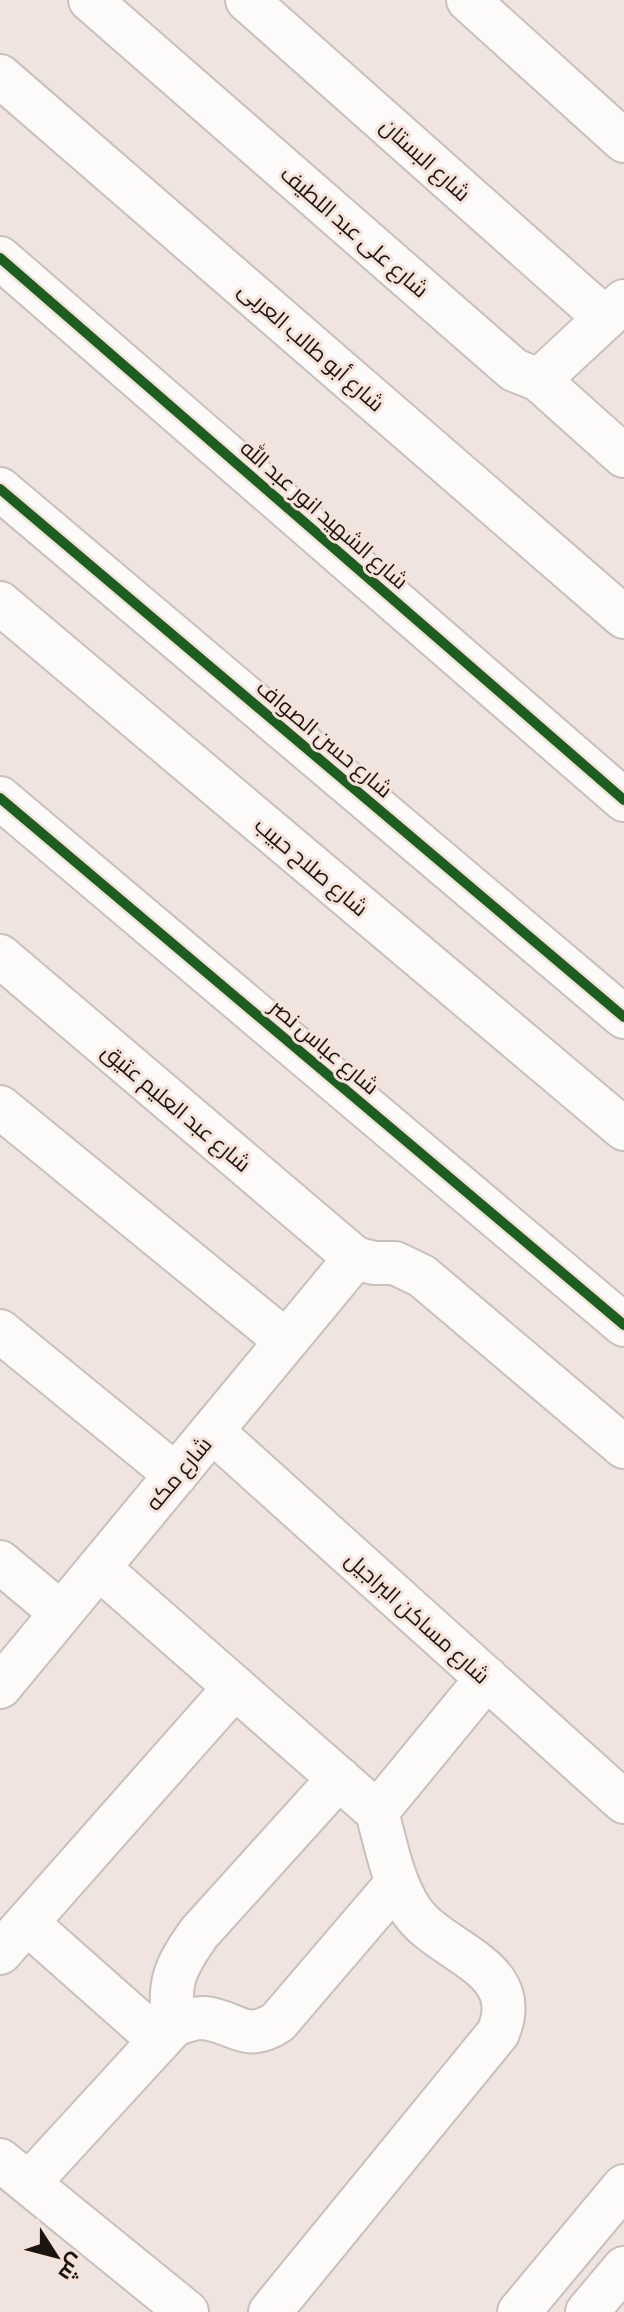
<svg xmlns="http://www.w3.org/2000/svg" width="624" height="2312" font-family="Commissioner,Cairo,sans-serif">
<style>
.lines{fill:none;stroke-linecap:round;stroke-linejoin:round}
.street-casing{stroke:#c8c0bc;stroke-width:46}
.street{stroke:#fdfbfa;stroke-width:42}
.cycleway-casing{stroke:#f5e2d9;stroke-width:15}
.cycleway{stroke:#1b5e20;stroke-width:10}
.labels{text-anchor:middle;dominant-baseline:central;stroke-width:6;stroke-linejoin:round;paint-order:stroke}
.street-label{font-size:22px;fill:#1b1512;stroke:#f5e2d9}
</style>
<rect width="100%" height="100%" fill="#efe4df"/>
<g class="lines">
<defs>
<path id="street" d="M90,0L514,370L539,380L624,456
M247,0L605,318
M468,0L624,141
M0,76L624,617
M0,258L624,800
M539,380L624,301
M0,489L624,1017
M0,603L624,1129
M0,798L624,1325
M0,956L355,1258L374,1263H395L422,1276L624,1447
M0,1107L286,1341
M0,1331L176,1475
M212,1431L624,1802
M0,1562L61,1613
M99,1568L377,1812
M0,1687L355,1258
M27,1923L159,2040
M0,1953L235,1687
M173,2026C169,1981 173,1970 199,1933L339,1778
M0,2160L187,2312
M29,2183L173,2026C183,2021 193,2018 204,2018C235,2021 245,2044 278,2022L396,1884
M270,2312L498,2033C526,1965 440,1954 411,1910C392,1880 386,1845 377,1812L487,1678
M519,2312L624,2186
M587,2312L624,2268"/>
</defs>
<use href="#street" class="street-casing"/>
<use href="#street" class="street"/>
<defs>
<path id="cycleway" d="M0,258L624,800
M0,489L624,1017
M0,798L624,1325"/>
</defs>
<use href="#cycleway" class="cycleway-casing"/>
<use href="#cycleway" class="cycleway"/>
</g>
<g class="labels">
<g class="street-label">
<text transform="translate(426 159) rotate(42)">شارع البستان</text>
<text transform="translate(355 231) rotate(41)">شارع على عبد اللطيف</text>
<text transform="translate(312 346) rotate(41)">شارع أبو طالب العربى</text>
<text transform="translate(325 514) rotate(41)">شارع الشهيد انور عبد الله</text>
<text transform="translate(325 738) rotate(40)">شارع حسن الصواف</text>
<text transform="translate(312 866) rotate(40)">شارع صلاح حبيب</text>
<text transform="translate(325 1046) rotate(40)">شارع عباس نصر</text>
<text transform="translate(177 1107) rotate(40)">شارع عبد العليم عتيق</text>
<text transform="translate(178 1473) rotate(-50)">شارع مكه</text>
<text transform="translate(418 1617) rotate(42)">شارع مساكن البراجيل</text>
</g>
</g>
<g transform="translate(56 2256) rotate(126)" stroke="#f5e2d9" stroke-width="6" paint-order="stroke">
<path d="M0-6L14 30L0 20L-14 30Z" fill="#1b1512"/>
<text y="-12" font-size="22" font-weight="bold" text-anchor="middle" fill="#1b1512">ش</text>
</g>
</svg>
